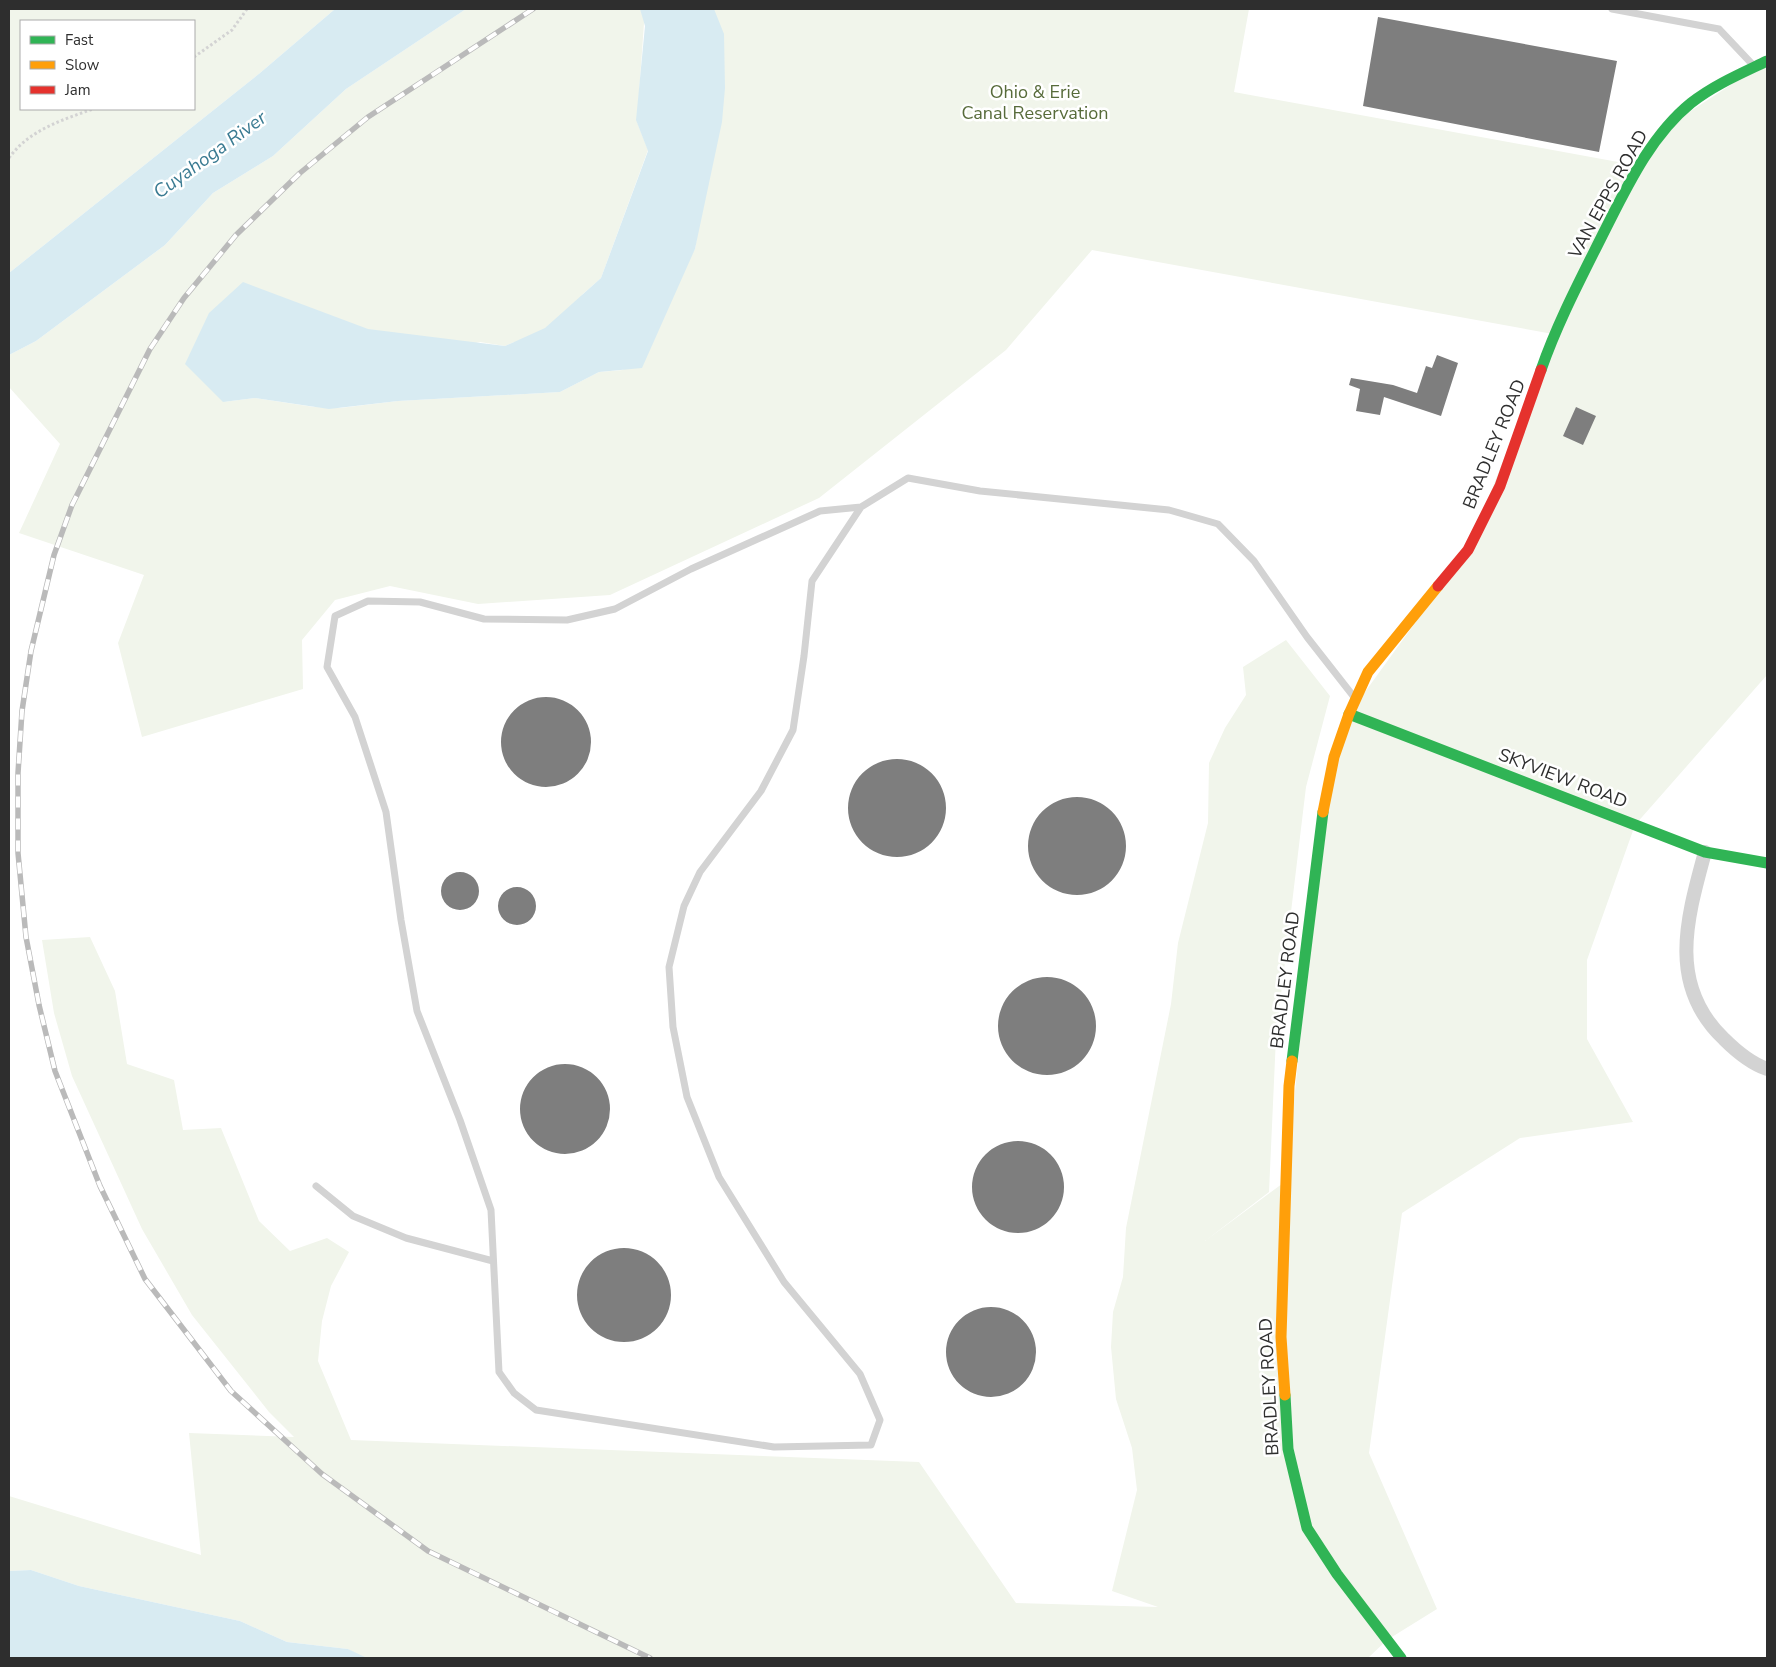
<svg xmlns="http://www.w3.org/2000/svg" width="1776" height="1667" font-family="'Nunito Sans',sans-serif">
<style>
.green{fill:#f1f5eb;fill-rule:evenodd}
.water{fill:#d8ebf2}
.building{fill:#7e7e7e}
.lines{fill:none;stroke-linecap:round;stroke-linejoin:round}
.path{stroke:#d3d3d3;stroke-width:3;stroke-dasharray:2.5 2.5;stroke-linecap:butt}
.lane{stroke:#d3d3d3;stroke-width:7}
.street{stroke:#d3d3d3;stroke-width:14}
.fast{stroke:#30b455;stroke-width:11}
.slow{stroke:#ff9f0a;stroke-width:11}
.jam{stroke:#e5322d;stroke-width:11}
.rail-casing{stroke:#bababa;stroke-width:5.5}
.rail{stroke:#fff;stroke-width:4;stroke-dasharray:11;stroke-linecap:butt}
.labels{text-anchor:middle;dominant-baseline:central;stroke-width:5;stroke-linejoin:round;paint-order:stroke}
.park-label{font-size:18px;fill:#576b3a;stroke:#fff}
.street-label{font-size:18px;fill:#2e2e2e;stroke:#fff}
.water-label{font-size:19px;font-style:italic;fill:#3a7b92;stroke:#fff}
</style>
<rect width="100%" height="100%" fill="#fff"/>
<path class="green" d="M9,9H335L260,73L9,273ZM21,21H194V109H21Z
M466,9H645L637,122L648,150L601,278L583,294L545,342H514L505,346L480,342L223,402L255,398L314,407L340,408L398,401L560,392L599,372L623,370L695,249L701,212L687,9H1249L1234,92L1640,166L1665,128L1767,61V675L1635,825L1587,960V1039L1633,1122L1520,1138L1402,1213L1369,1453L1437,1609L1387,1640L1368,1658H364L348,1649L287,1642L240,1621L79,1586L31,1570L9,1571V1496L201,1555L189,1433L294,1437L269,1412L192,1315L142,1229L72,1076L54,1013L42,940L90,937L115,991L127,1064L174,1080L183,1130L221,1128L259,1221L290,1251L327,1238L349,1252L331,1286L322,1321L318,1361L351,1440L919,1462L1016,1603L1158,1607L1112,1591L1137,1490L1132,1448L1116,1399L1111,1347L1113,1312L1123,1277L1126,1228L1171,1004L1178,943L1208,823L1209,763L1225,728L1246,695L1243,667L1286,640L1330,696L1306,787L1276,1037L1269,1192L1205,1241L1286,1181L1325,794L1349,714L1468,550L1553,334L1092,250L1006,350L819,498L610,595L478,604L390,586L335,600L302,640L303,689L142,737L118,643L144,575L19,533L60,444L9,387V355L36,341L165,245L213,193L273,156L346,89Z"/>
<path class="water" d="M335,9H466L346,89L273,156L213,193L165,245L36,341L9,355V273L260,73Z
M640,9H714L724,34L725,88L722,122L695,249L642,368L599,372L560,392L398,401L329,409L255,398L223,402L185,364L209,313L243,282L368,329L505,346L545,328L601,278L648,151L636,120L645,26Z
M31,1570L79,1586L240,1621L287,1642L348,1649L367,1658H9V1571Z"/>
<path class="building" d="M1378,17L1617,61L1599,152L1363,106Z
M1437,355L1458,363L1441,416L1384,397L1380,415L1356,411L1360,389L1349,385L1351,378L1393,385L1417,393L1426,366L1432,368Z
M1576,407L1596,416L1583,445L1563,436Z
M501 742a45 45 0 1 1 90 0a45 45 0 1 1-90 0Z
M848 808a49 49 0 1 1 98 0a49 49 0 1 1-98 0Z
M1028 846a49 49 0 1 1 98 0a49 49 0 1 1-98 0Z
M441 891a19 19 0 1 1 38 0a19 19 0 1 1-38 0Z
M498 906a19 19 0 1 1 38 0a19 19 0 1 1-38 0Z
M998 1026a49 49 0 1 1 98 0a49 49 0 1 1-98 0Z
M520 1109a45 45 0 1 1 90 0a45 45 0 1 1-90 0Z
M972 1187a46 46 0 1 1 92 0a46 46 0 1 1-92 0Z
M577 1295a47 47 0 1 1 94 0a47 47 0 1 1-94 0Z
M946 1352a45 45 0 1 1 90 0a45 45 0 1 1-90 0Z"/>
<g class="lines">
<path class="path" d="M194,57L232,30L247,9
M9,158C29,130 62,120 93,109"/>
<path class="lane" d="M1612,9L1719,29L1753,65
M861,507L820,511L691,569L615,609L567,620L484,619L420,602L368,601L335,616L327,667L355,717L386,812L401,920L417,1011L460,1120L491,1210L499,1372L514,1393L536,1410L774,1447L871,1445L880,1420L860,1374L784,1282L719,1177L687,1097L673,1027L669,967L684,906L700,872L761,791L793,730L804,656L812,581L861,507L908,478L980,491L1169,510L1218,524L1254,561L1307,637L1354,697
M316,1186L353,1216L406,1238L493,1261"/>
<path class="street" d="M1705,852C1687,918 1667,985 1724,1039C1737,1052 1750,1063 1767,1069"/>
<path class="fast" d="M1541,370C1557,324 1579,282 1601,238C1625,191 1649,137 1691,103C1714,85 1740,74 1767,61
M1349,714L1705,852L1767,863
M1292,1061L1323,812
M1285,1395L1288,1449L1307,1528L1337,1574L1401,1658"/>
<path class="slow" d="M1323,812L1334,757L1349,714L1368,672L1438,586
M1285,1395L1281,1337L1289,1086L1292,1061"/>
<path class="jam" d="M1438,586L1468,550L1500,486L1541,370"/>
<defs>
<path id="rail" d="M533,9L368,117L300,173L236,235L184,298L150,349L72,505L54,555L31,651L22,711L18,773V853L26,937L39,1005L55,1071L100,1186L145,1279L231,1391L322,1474L428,1551L650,1658"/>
</defs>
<use href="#rail" class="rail-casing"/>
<use href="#rail" class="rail"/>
</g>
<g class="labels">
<g class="park-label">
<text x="1035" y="92">Ohio &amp; Erie<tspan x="1035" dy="21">Canal Reservation</tspan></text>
</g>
<g class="street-label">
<text transform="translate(1608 194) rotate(-61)">VAN EPPS ROAD</text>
<text transform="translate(1494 444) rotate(-68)">BRADLEY ROAD</text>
<text transform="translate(1563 778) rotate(21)">SKYVIEW ROAD</text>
<text transform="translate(1285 980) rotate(-83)">BRADLEY ROAD</text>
<text transform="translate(1269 1387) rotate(-93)">BRADLEY ROAD</text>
</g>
<g class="water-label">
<text transform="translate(210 155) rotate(-36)">Cuyahoga River</text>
</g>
</g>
<rect width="1776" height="1667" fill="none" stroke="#2e2e2e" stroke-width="20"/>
<rect x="20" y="20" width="175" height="90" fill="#ffffff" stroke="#ababab"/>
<rect x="30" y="36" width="25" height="8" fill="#30b455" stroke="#ababab"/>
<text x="65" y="45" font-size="15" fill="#2e2e2e">Fast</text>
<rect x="30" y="61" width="25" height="8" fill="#ff9f0a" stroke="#ababab"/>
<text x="65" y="70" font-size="15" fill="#2e2e2e">Slow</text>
<rect x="30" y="86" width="25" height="8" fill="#e5322d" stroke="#ababab"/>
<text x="65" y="95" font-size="15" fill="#2e2e2e">Jam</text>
</svg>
